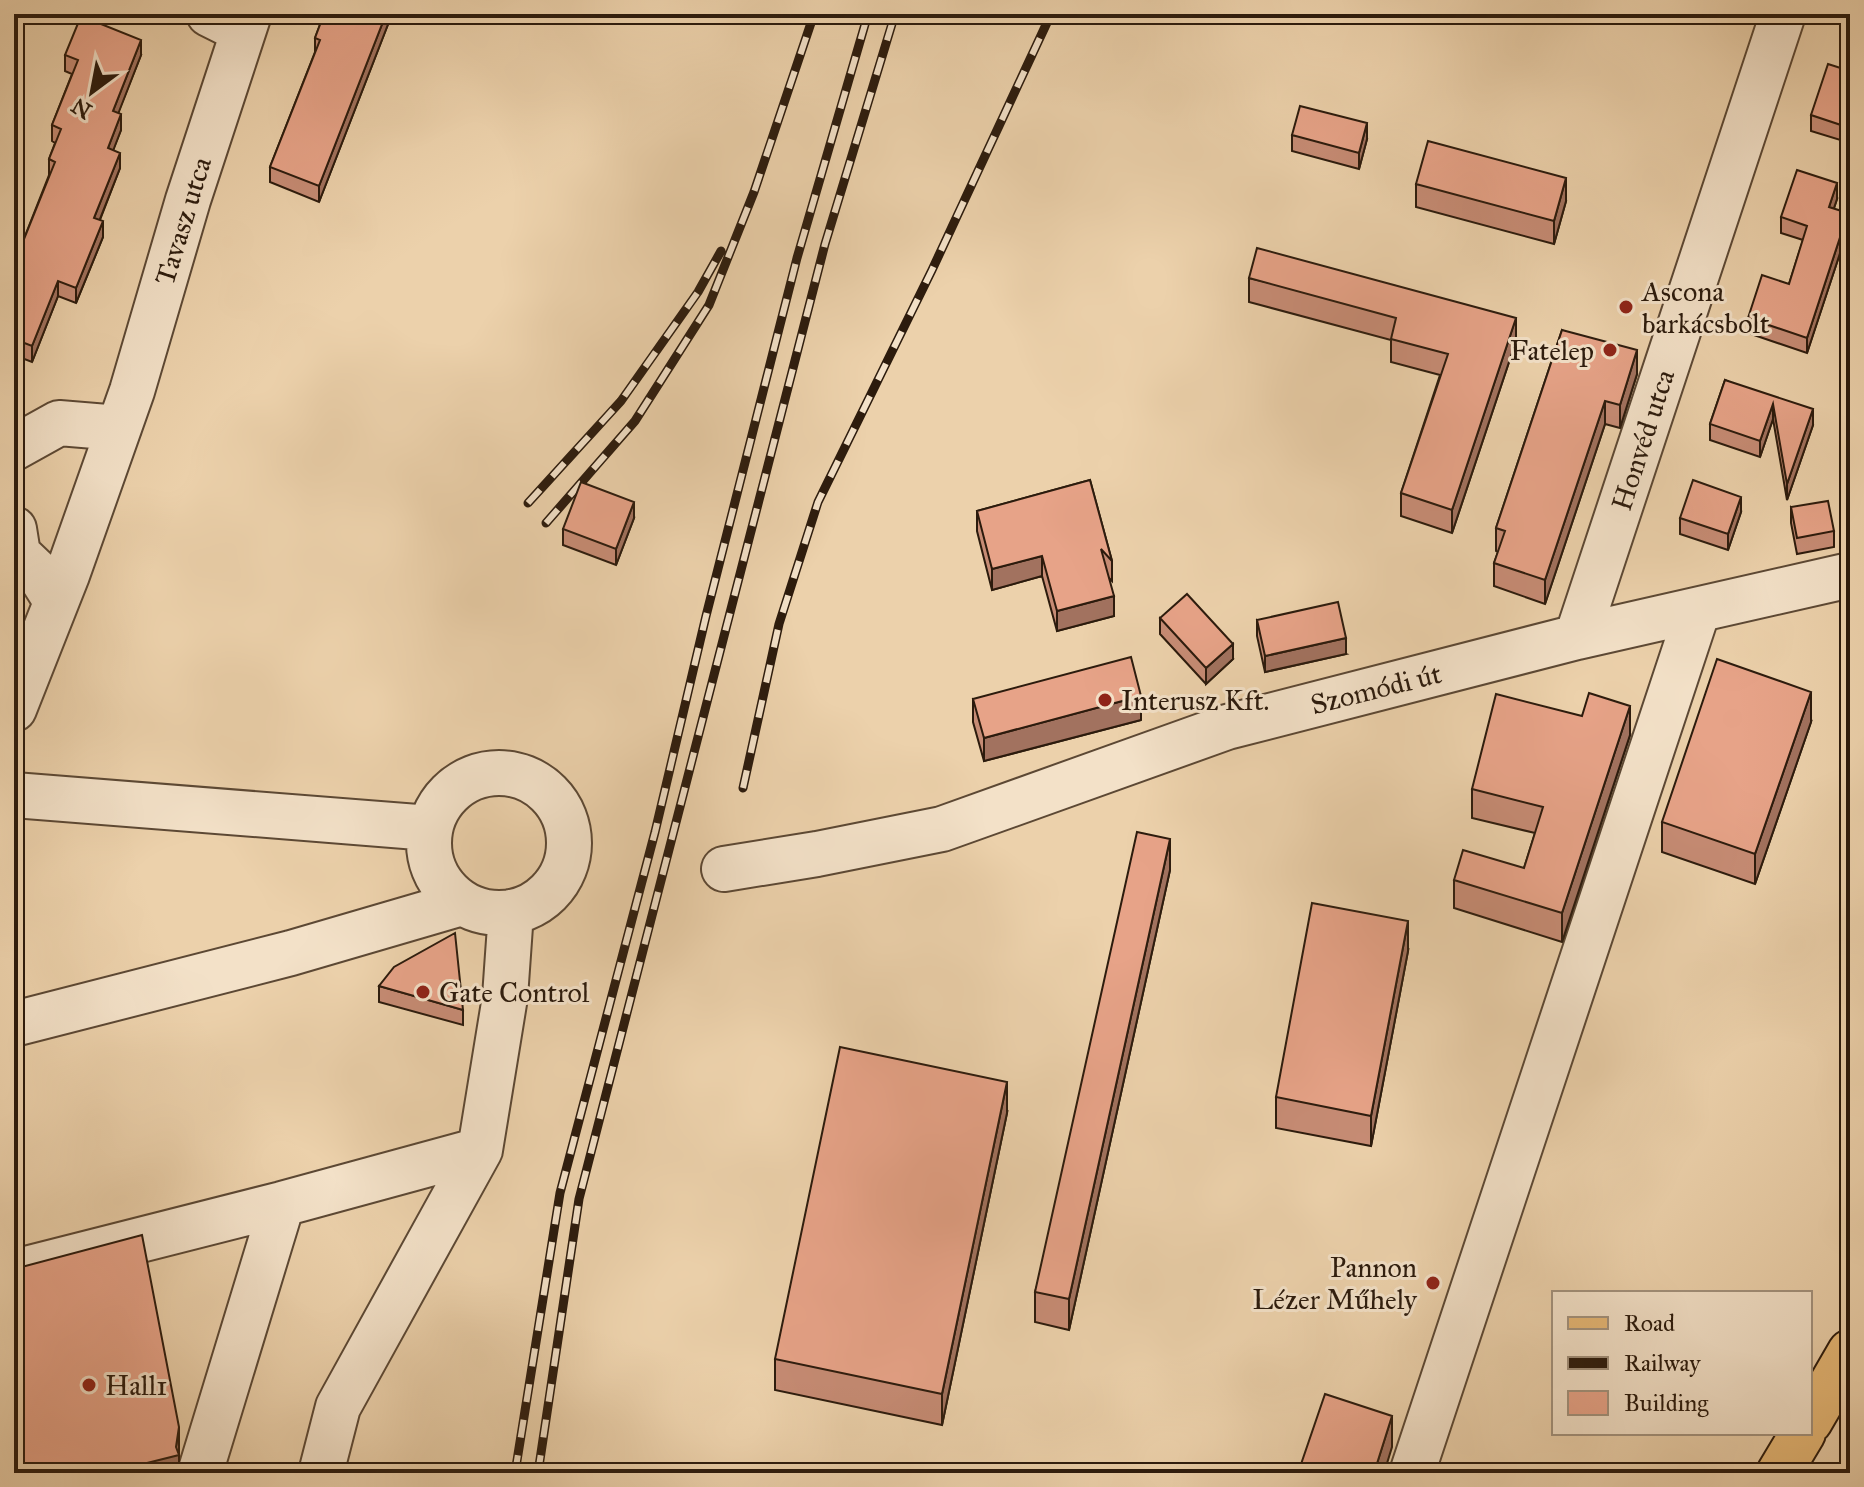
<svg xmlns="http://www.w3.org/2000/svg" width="1864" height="1487" font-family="'IM FELL Great Primer',serif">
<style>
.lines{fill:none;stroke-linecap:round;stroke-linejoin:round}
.minor-casing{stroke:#5c4834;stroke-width:48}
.major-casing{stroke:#2c1b0d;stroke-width:48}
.minor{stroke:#f3e1c8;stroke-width:44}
.major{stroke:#e6b876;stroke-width:44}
.rail-casing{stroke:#2c1b0d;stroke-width:9}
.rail{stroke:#f3e1c8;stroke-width:6;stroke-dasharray:18;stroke-linecap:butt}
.wall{fill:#c78c75;stroke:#2c1b0d;stroke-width:2}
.shaded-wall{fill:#a2725f;stroke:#2c1b0d;stroke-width:2}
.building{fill:#e7a388;stroke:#2c1b0d;stroke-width:2}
.poi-dot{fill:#8f2418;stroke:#f3e1c8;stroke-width:3}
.labels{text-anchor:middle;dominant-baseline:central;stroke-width:6;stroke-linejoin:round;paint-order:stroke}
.street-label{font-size:28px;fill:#2c1b0d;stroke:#f3e1c8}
.poi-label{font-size:28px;fill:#2c1b0d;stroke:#f3e1c8;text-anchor:start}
</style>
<rect width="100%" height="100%" fill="#ecd1ab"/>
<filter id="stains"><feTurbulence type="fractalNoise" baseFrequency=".0025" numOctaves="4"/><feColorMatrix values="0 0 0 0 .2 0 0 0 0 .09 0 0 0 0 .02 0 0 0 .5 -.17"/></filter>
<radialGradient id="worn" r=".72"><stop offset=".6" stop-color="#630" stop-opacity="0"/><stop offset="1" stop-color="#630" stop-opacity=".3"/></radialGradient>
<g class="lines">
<defs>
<path id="minor" d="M209,14L235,27L246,23
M14,448L59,423L119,428
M14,529L18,554L39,574L56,601
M1577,637L1783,14
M14,709L67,575L132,391L188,200L249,14
M429 843a70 70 0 1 1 140 0a70 70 0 1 1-140 0Z
M14,795L430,828
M724,869L817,854L942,829L1227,727L1577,637L1850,575
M14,1024L291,953L462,903
M480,1150L505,997L511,912
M14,1272L282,1204
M200,1473L282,1204L480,1150L338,1407L321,1473
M1412,1473L1698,610"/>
<path id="major" d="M1810,1421L1850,1352
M1779,1473L1803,1433"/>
</defs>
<use href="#minor" class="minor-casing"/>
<use href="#major" class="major-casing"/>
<use href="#minor" class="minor"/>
<use href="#major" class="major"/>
<defs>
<path id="rail" d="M528,503L621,401L698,292L721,251
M546,523L635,421L709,305L754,192L814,14
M743,788L779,624L818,502L932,270L1051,14
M515,1473L560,1193L655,832L706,616L797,258L868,14
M538,1473L579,1199L825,244L895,14"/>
</defs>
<use href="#rail" class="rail-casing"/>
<use href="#rail" class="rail"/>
</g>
<path class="wall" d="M324,14H392L319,202L270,182V167L315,52V38Z
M1848,14H1850V28L1848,27Z
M65,55H141L118,113L121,130L113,150L120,168L100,220L103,237L76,303L58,296L32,362L14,355V264L49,175V159L55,143L52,141V125L72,74L65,71Z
M1850,71V143L1811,131V115Z
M1292,135L1367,139L1359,169L1292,151Z
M1416,184L1566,201L1554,244L1416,207Z
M1837,199L1834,208L1848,229L1807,353L1748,333V318L1789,284L1803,240L1781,233V217Z
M1249,278L1516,341L1452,533L1401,516V493L1440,375L1391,362V340L1249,302Z
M1562,330L1637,374L1620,428L1605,424L1545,604L1494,586V563L1498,552L1496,551V528Z
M1725,380L1813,425L1787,500L1773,419L1760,457L1710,440V424Z
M1090,480L1112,561V581L1109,578L1114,616L1057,631L1042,576L992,590L977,531V511Z
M1791,507L1834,531V547L1797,554L1791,523Z
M1741,512L1728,550L1680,534V518Z
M634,518L616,565L563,545V529Z
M1160,618L1233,659L1206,684L1160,634Z
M1257,620L1346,654L1265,672L1257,636Z
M973,699L1141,720L984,761L973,722Z
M1811,722L1755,884L1662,852V822Z
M1630,735L1562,942L1454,908V880L1524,868L1535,833L1472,818V789Z
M1170,870L1069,1330L1035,1322V1292Z
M1408,951L1371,1146L1276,1128V1097Z
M379,986L463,1010V1025L379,1002Z
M1007,1113L942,1425L775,1390V1359Z"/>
<path class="shaded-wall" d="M14,14H21L14,30Z
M386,14H392L319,202V186Z
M141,40V55L113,127V111Z
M121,114V130L108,164V148Z
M1367,123V139L1359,169V153Z
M120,153V168L94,234V218Z
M1566,178V201L1554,244V221Z
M1837,183V199L1829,223V207Z
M1848,213V229L1807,353V338Z
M103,221V237L76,303V288Z
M58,281V296L32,362V346Z
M1516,318V341L1452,533V510Z
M1637,350V374L1620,428V405Z
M1605,401V424L1545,604V580Z
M1773,404V419L1760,457V441Z
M1813,409V425L1787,500V484Z
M1741,497V512L1728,550V534Z
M634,502V518L616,565V549Z
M1042,556V576L992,590V569Z
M1114,596V616L1057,631V611Z
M1346,638V654L1265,672V656Z
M1233,644V659L1206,684V668Z
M1811,692V722L1755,884V854Z
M1141,696V720L984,761V738Z
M1630,706V735L1562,942V913Z
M1170,839V870L1069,1330V1299Z
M1408,921V951L1371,1146V1116Z
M1007,1082V1113L942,1425V1394Z
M1392,1416V1447L1384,1473H1374Z
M179,1427V1473H107L176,1447Z"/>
<path class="building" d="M324,14H386L319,186L270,167L320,40L315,38Z
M81,16L141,40L113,111L121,114L108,148L120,153L94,218L103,221L76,288L58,281L32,346L14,339V264L55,162L49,159L61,129L52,125L78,60L65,55Z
M1828,64L1850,71V128L1811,115Z
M1300,106L1367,123L1359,153L1292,135Z
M1428,141L1566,178L1554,221L1416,184Z
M1797,170L1837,183L1829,207L1848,213L1807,338L1748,318L1762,275L1789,284L1807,226L1781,217Z
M1257,248L1516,318L1452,510L1401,493L1448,354L1391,339L1396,318L1249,278Z
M1562,330L1637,350L1620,405L1605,401L1545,580L1494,563L1505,531L1496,528Z
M1725,380L1813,409L1787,484L1773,404L1760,441L1710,424Z
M1090,480L1112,561L1101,549L1114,596L1057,611L1042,556L992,569L977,511Z
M1693,480L1741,497L1728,534L1680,518Z
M581,482L634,502L616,549L563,529Z
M1828,501L1834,531L1797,538L1791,507Z
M1187,594L1233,644L1206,668L1160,618Z
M1338,602L1346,638L1265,656L1257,620Z
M1131,657L1141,696L984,738L973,699Z
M1717,659L1811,692L1755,854L1662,822Z
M1589,693L1630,706L1562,913L1454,880L1463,850L1524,868L1543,807L1472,789L1496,694L1582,716Z
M1137,832L1170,839L1069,1299L1035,1292Z
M1312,903L1408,921L1371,1116L1276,1097Z
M455,933L463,1010L379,986L394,967Z
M840,1047L1007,1082L942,1394L775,1359Z
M142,1235L179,1427L176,1447L179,1455L107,1473H14V1269Z
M1325,1394L1392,1416L1374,1473H1298Z"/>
<g class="poi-dot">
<circle cx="1626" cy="307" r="8"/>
<circle cx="1610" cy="350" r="8"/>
<circle cx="1105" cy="700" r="8"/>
<circle cx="423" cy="992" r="8"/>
<circle cx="1433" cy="1283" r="8"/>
<circle cx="89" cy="1385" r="8"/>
</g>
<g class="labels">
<g class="street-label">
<text transform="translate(183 221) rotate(-73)">Tavasz utca</text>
<text transform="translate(1643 440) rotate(-72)">Honvéd utca</text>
<text transform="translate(1376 689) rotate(-14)">Szomódi út</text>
</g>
<g class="poi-label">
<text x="1642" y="291">Ascona<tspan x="1642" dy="32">barkácsbolt</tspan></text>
<text x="1594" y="350" text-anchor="end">Fatelep</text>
<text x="1121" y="700">Interusz Kft.</text>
<text x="439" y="992">Gate Control</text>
<text x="1417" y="1267" text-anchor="end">Pannon<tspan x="1417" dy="32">Lézer Műhely</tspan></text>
<text x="105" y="1385">Hall1</text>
</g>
</g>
<rect width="1864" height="1487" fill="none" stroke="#ecd1ab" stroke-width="48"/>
<rect x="16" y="16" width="1832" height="1455" fill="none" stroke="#2c1b0d" stroke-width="4"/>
<rect x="24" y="24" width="1816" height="1439" fill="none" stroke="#2c1b0d" stroke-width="2"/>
<rect x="1552" y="1291" width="260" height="144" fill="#f3e1c8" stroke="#a3927d" stroke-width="2"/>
<rect x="1568" y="1317" width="40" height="12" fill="#e6b876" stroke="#a3927d" stroke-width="2"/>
<text x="1624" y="1331" font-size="24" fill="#2c1b0d">Road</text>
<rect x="1568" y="1357" width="40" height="12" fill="#2c1b0d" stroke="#a3927d" stroke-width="2"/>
<text x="1624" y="1371" font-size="24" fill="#2c1b0d">Railway</text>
<rect x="1568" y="1391" width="40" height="24" fill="#e7a388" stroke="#a3927d" stroke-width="2"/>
<text x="1624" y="1411" font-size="24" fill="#2c1b0d">Building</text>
<g transform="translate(92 92) rotate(212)" stroke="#f3e1c8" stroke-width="6" paint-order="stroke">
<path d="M0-6L14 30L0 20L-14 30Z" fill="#2c1b0d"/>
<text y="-12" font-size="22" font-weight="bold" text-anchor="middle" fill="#2c1b0d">N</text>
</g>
<rect width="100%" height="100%" filter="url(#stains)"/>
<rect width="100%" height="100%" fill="url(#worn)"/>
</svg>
